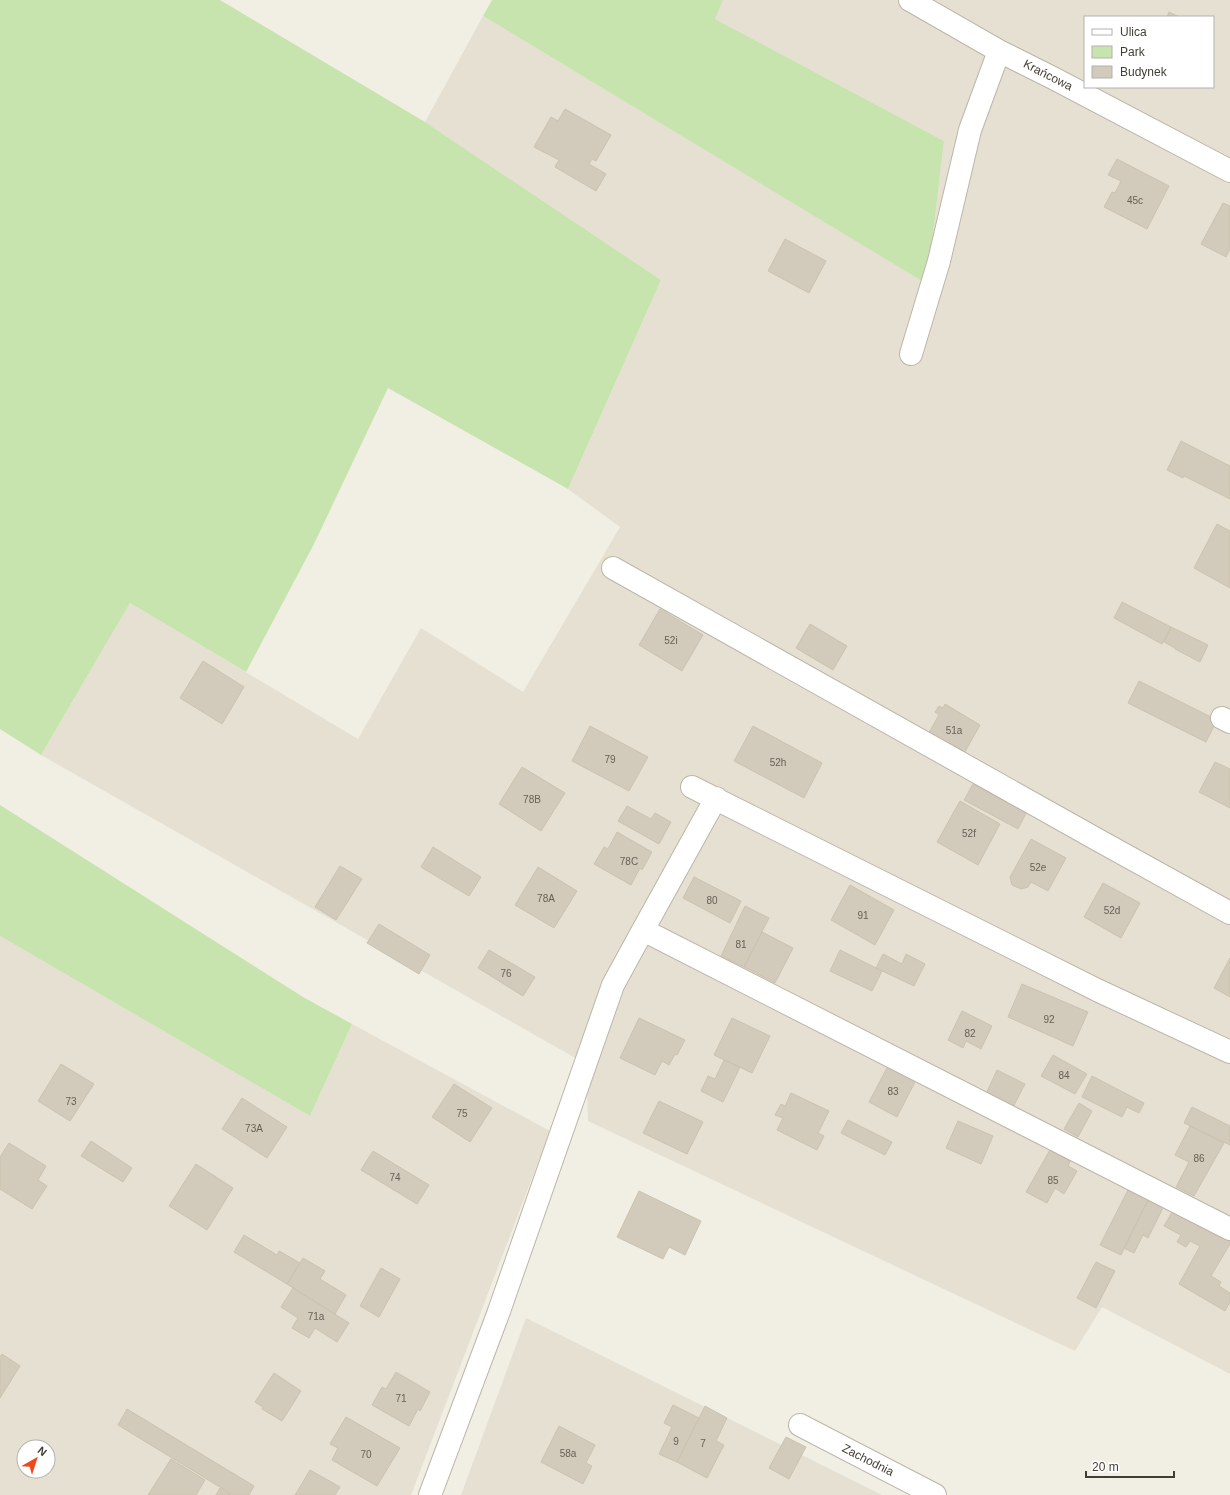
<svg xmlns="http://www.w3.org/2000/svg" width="1230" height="1495" font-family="Helvetica,sans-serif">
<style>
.residential{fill:#e5e0d2;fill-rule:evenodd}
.green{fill:#c8e4ae}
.building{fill:#d2caba;stroke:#ccc2ae}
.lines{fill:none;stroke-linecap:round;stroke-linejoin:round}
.minor-casing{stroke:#bcb6a7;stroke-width:24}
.minor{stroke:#fff;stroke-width:22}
.labels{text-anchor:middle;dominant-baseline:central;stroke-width:3.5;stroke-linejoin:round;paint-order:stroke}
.number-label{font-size:10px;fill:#666156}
.street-label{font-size:12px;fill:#423e34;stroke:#fff}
</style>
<rect width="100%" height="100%" fill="#f1eee4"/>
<path class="residential" d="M723,0H1230V1374L1102,1307L1075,1351L588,1121L586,1064L41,755L130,603L358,739L421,628L523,692L620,527L568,489L661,280L425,122L483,16L927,283L944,141L715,19ZM1085,17H1213V87H1085Z
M0,936L310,1116L352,1024L550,1131L411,1495H0ZM24,1447H48V1471H24Z
M526,1318L882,1495H461Z"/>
<path class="green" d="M0,0H220L425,122L661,280L568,489L388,388L314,544L246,672L130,603L41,755L0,729Z
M492,0H723L715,19L944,141L927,284L483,16Z
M0,805L303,997L352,1024L310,1116L0,936Z"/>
<path class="building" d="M1169,12L1179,17H1167Z
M565,109L611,135L596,161L592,159L589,164L606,174L596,191L555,167L559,160L534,147L551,117L558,121Z
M1117,159L1169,186L1147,229L1104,207L1112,192L1115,193L1121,181L1108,175Z
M1223,203L1230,206V249L1226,257L1201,244Z
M785,239L826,261L809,293L768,271Z
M1181,441L1230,466V499L1184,476L1183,478L1167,470Z
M1217,524L1230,531V588L1194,568Z
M1122,602L1171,627L1162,644L1114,618Z
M660,609L703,635L682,671L639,645Z
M810,624L847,646L833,670L796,648Z
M1171,627L1208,645L1200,662L1175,649V648L1164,642Z
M203,661L244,687L222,724L180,698Z
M1139,681L1217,720L1206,742L1128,703Z
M945,704L980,725L962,757L960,756L963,751L950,743L947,748L927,736L939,715L935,712L939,706L943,708Z
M590,726L648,757L629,791L572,761Z
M753,726L822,763L804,798L734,761Z
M1215,762L1230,769V808L1199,792Z
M522,767L565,793L541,831L499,804Z
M973,784L1026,813L1018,829L964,800Z
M960,801L1000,824L978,865L937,842Z
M627,806L651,819L655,813L671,822L659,844L618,821Z
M617,832L652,852L642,870L640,868L631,885L594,864L604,847L608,849Z
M1031,839L1066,858L1048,891L1031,882L1028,887L1021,889L1012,885L1010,877Z
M433,847L481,877L469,896L421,867Z
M340,866L362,879L336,920L315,907Z
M538,867L577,891L554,928L515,905Z
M694,877L741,901L730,923L683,898Z
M1103,883L1140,903L1121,938L1084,917Z
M850,885L894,910L875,945L831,920Z
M745,906L769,918L744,967L721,956Z
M379,924L430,955L419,974L367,943Z
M762,932L793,948L775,983L744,967Z
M489,950L535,977L523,996L478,968Z
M840,950L882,971L872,991L830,971Z
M883,954L902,964L906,954L925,964L914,986L876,968Z
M1230,958V997L1214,988Z
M1022,984L1088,1012L1073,1046L1008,1017Z
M962,1011L992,1026L981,1049L966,1041L963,1048L948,1040Z
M639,1018L685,1040L677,1055L675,1054L669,1065L662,1061L655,1075L620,1058Z
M732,1018L770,1036L752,1073L714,1055Z
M1053,1055L1087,1074L1075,1094L1041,1076Z
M724,1060L740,1067L723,1102L701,1091L708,1076L715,1079Z
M61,1064L94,1084L70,1121L38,1101Z
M888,1066L916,1080L897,1117L869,1102Z
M997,1070L1025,1084L1012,1109L985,1096Z
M1092,1076L1144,1103L1139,1113L1127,1107L1122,1117L1082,1097Z
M454,1084L492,1108L470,1142L432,1117Z
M791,1093L829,1111L818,1133L824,1136L817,1150L777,1130L783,1118L775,1115L781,1104L785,1106Z
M242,1098L287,1127L267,1158L222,1129Z
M659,1101L703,1122L687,1154L643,1133Z
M1079,1103L1092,1111L1078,1137L1064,1129Z
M1192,1107L1230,1126V1145L1184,1123Z
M848,1120L892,1142L885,1155L841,1133Z
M958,1121L993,1136L981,1164L946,1148Z
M1190,1126L1224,1143L1194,1196L1176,1187L1189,1162L1175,1155Z
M91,1141L132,1168L123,1182L81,1156Z
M9,1143L46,1166L38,1180L47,1186L32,1209L0,1189V1157Z
M1050,1150L1070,1161L1068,1166L1077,1171L1064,1194L1055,1188L1047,1203L1026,1192Z
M373,1151L429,1185L417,1204L361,1170Z
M196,1164L233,1188L207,1230L169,1206Z
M1131,1184L1151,1194L1121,1255L1100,1245Z
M639,1191L701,1221L685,1255L669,1247L663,1259L617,1237Z
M1148,1200L1163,1208L1148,1238L1143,1235L1134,1253L1124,1248Z
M1175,1207L1230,1238V1244L1211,1276L1221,1282L1219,1286L1230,1293V1302L1225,1311L1179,1284L1200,1246L1190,1241L1186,1247L1177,1242L1181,1235L1164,1226Z
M244,1235L277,1255L279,1251L300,1263L287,1284L234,1252Z
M303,1258L325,1271L320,1279L346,1295L335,1314L287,1284Z
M1096,1262L1115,1271L1096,1308L1077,1298Z
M381,1268L400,1279L379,1317L360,1306Z
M293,1288L349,1323L337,1342L315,1328L309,1338L292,1328L298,1318L281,1307Z
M2,1354L20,1366L0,1398V1357Z
M396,1372L430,1392L420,1411L418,1409L409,1426L372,1405L382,1387L386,1389Z
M274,1373L301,1391L282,1421L262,1409L263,1407L255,1402Z
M673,1405L699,1418L677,1462L659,1454L672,1427L664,1423Z
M705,1406L727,1418L716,1441L724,1445L707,1478L677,1462Z
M127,1409L254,1486L249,1495H233L118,1425Z
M346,1417L400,1448L377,1486L332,1460L338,1448L330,1444Z
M559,1426L595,1445L586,1463L592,1466L583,1484L541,1462Z
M786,1437L806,1447L789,1479L769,1468Z
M171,1459L205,1480L196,1495H148Z
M310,1470L340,1487L335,1495H295Z
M220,1488L231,1495H216Z"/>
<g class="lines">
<defs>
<path id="minor" d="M910,0L999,51L1053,78L1230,171
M911,354L939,261L970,130L999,51
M613,568L1098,840L1230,913
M1222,718L1230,722
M692,787L1097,990L1230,1052
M643,930L716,798
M800,1425L935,1495
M430,1495L498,1314L613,985L643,930L1230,1229"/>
</defs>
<use href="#minor" class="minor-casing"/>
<use href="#minor" class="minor"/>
</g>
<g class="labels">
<g class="number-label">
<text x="1135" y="200">45c</text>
<text x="671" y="640">52i</text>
<text x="954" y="730">51a</text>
<text x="610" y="759">79</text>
<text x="778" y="762">52h</text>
<text x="532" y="799">78B</text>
<text x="969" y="833">52f</text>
<text x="629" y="861">78C</text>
<text x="1038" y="867">52e</text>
<text x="546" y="898">78A</text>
<text x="712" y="900">80</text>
<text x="1112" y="910">52d</text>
<text x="863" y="915">91</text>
<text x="741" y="944">81</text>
<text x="506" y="973">76</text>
<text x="1049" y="1019">92</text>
<text x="970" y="1033">82</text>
<text x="1064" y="1075">84</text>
<text x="893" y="1091">83</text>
<text x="71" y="1101">73</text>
<text x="462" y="1113">75</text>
<text x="254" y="1128">73A</text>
<text x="1199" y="1158">86</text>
<text x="395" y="1177">74</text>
<text x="1053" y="1180">85</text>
<text x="316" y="1316">71a</text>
<text x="401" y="1398">71</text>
<text x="676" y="1441">9</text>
<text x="703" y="1443">7</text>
<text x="568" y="1453">58a</text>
<text x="366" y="1454">70</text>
</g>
<g class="street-label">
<text transform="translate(1048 75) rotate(27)">Krańcowa</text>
<text transform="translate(868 1460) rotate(27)">Zachodnia</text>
</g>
</g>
<rect x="1084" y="16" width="130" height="72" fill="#ffffff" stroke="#b3b2ae"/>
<rect x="1092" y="29" width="20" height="6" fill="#ffffff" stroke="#b3b2ae"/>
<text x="1120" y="36" font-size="12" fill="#423e34">Ulica</text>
<rect x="1092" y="46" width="20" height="12" fill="#c8e4ae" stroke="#b3b2ae"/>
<text x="1120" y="56" font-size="12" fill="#423e34">Park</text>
<rect x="1092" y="66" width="20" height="12" fill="#d2caba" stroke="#b3b2ae"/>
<text x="1120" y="76" font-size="12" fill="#423e34">Budynek</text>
<g transform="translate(36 1459) rotate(39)"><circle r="19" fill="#ffffff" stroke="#b3b2ae"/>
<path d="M0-3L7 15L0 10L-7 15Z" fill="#ee491d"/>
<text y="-6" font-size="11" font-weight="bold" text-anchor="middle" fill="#423e34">N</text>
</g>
<path d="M1086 1471v6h88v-6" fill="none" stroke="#423e34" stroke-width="2"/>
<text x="1092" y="1471" font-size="12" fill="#423e34" stroke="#ffffff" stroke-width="3" paint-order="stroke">20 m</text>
</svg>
